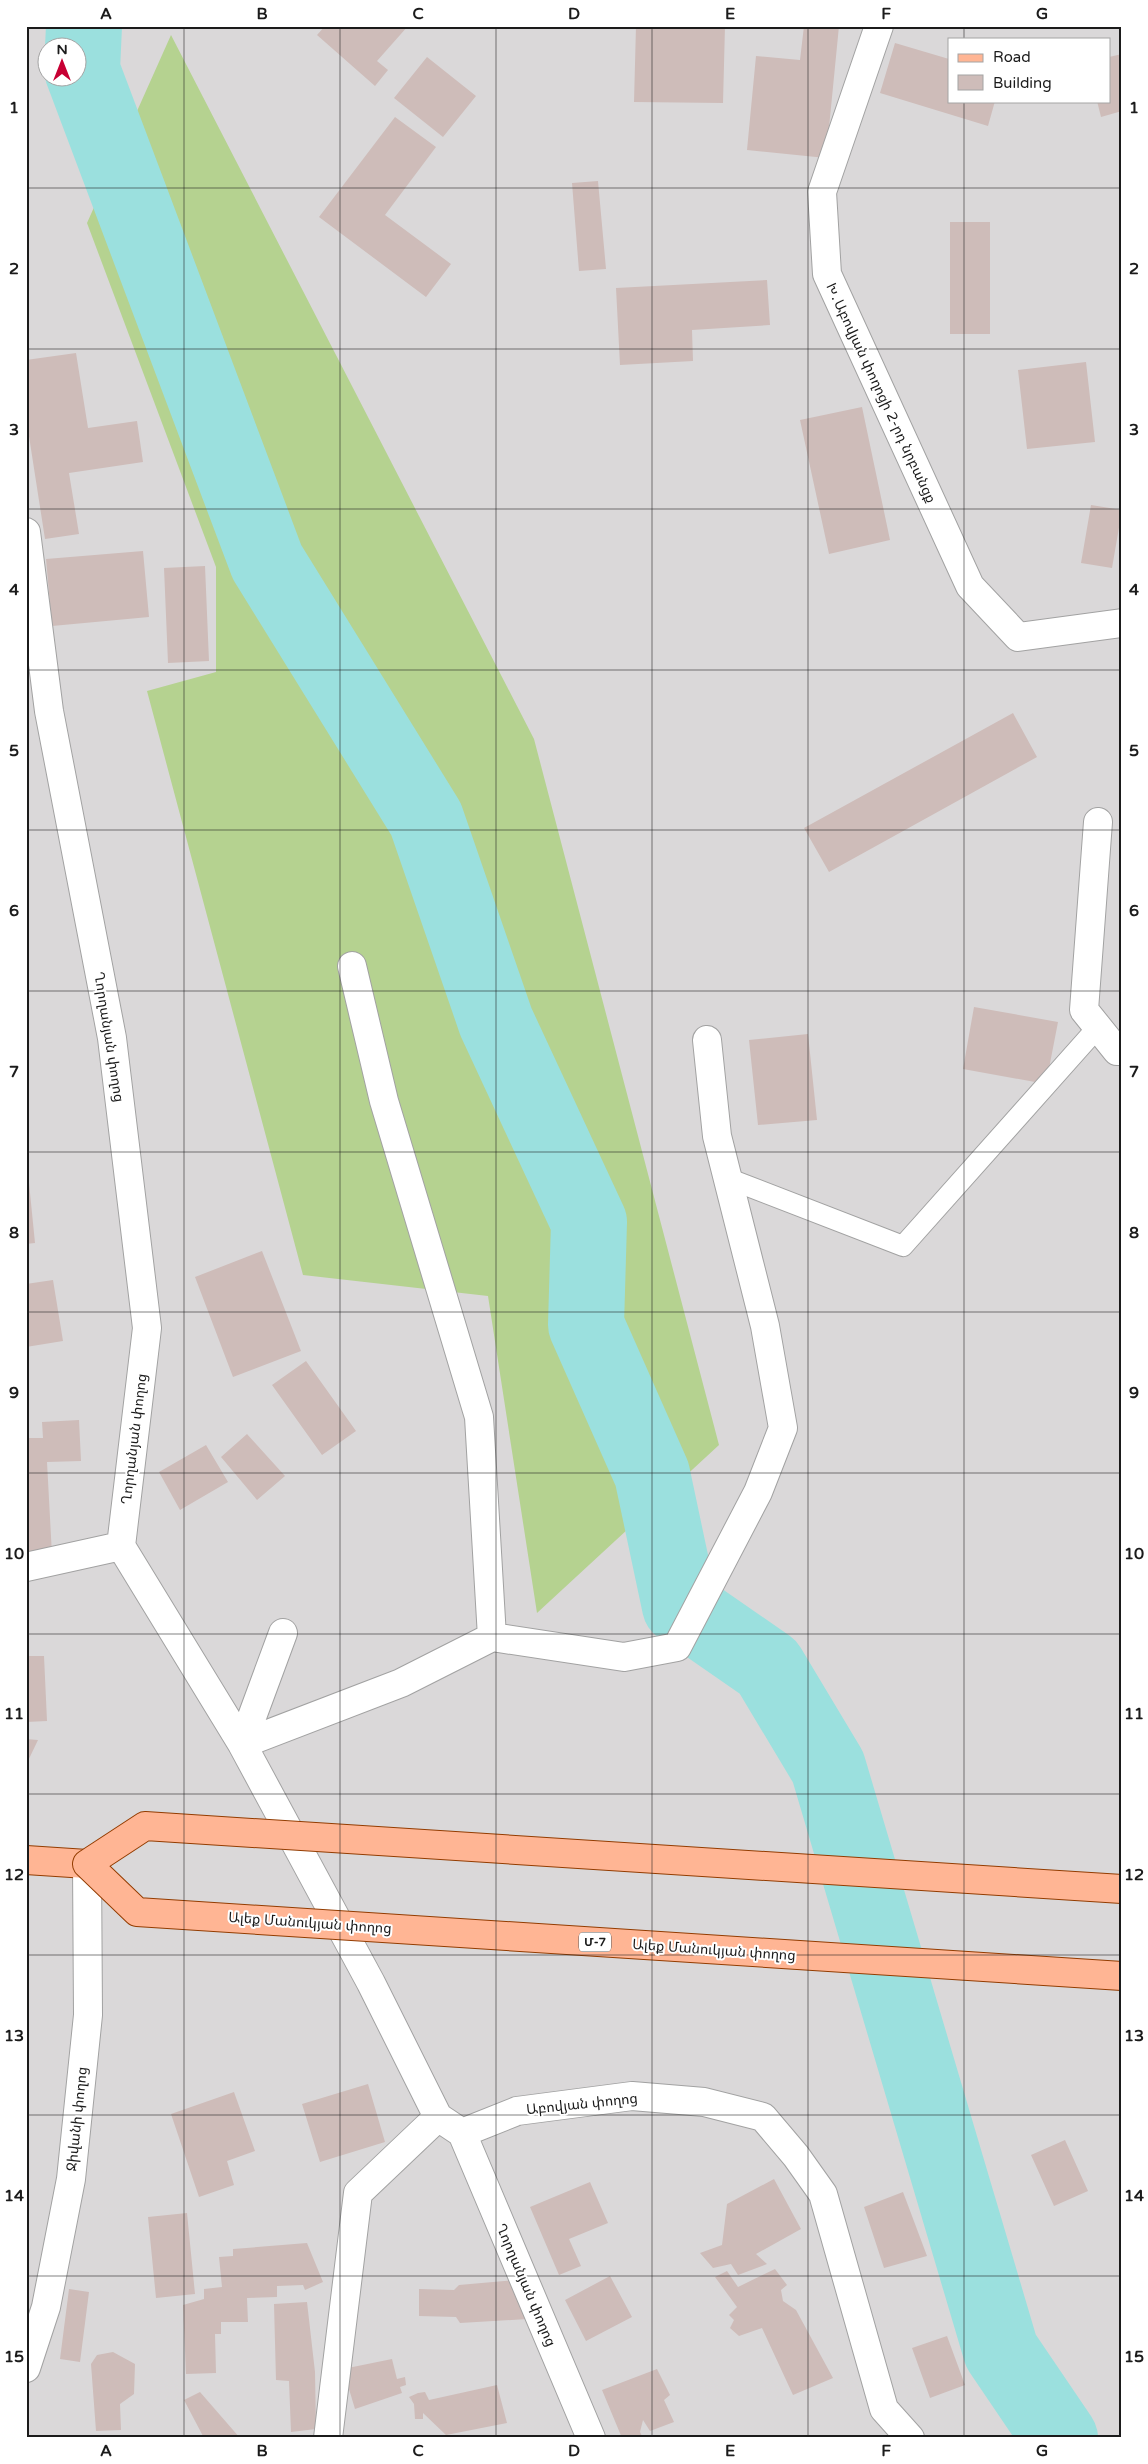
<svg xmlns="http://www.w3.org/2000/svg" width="1148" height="2464" font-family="'Varela Round','Noto Sans Armenian',sans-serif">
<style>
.residential{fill:#dad8d9;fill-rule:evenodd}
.forest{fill:#b5d290}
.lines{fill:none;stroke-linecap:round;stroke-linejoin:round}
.river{stroke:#9be0de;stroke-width:76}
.building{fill:#cebcb9}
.lane-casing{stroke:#a2a2a2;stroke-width:22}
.street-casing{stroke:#a2a2a2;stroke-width:30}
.primary-casing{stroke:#933c00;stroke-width:30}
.lane{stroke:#fff;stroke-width:20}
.street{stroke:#fff;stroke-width:28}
.primary{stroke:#ffb594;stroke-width:28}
.primary-bridge-casing{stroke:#933c00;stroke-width:30;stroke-linecap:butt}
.primary-bridge{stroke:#ffb594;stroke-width:28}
.grid{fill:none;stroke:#1b1b1b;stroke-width:1;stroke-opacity:0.55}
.labels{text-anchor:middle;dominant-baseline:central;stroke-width:4;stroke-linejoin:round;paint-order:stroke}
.shield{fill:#fff;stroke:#5f5f5f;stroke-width:1}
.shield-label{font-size:12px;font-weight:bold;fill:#1b1b1b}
.street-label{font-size:14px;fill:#1b1b1b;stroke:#fff}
.neatline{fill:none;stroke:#1b1b1b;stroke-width:2}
.grid-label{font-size:16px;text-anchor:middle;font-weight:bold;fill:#1b1b1b}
</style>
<rect width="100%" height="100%" fill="#eee6e0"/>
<path class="residential" d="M26,26H1122V2438H26ZM949,39H1109V101H949ZM48,48H78V78H48Z"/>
<path class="forest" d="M171,35L534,739L719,1445L537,1613L488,1296L303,1275L147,691L216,672V567L87,223Z"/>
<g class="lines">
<path class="river" d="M84,26L82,70L267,562L426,819L496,1022L589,1222L586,1325L652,1474L680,1606L768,1667L828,1767L1001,2351L1060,2438"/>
</g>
<path class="building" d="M325,26H408L377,61L388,70L375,86L317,35Z
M636,26H725L723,103L634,102Z
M804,26H839L826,158L747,150L756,56L800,60Z
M895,43L949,59V101H995L988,126L880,93Z
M1122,54V111L1101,117L1097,101H1109V57Z
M427,57L476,96L443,137L394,98Z
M395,117L436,147L385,215L451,264L426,297L319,217Z
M598,181L606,269L579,271L572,183Z
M950,222H990V334H950Z
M767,280L770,325L692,330L693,361L620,365L616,288Z
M76,353L88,428L137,421L143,462L69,473L79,534L45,539L26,417V360Z
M1086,362L1095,442L1027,449L1018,370Z
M862,407L890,540L829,554L800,420Z
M1091,505L1122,510L1112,568L1081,563Z
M143,551L149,617L52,626L46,559Z
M205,566L209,661L168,663L164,568Z
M1013,713L1037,757L829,872L804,828Z
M974,1007L1058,1022L1046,1084L963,1069Z
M808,1034L817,1120L758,1125L749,1040Z
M26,1153L35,1243L26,1244Z
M262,1251L301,1351L233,1377L195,1277Z
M53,1280L63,1341L26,1347V1284Z
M306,1361L356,1431L322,1455L272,1385Z
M79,1420L81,1461L47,1462L52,1555L26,1556V1438H43L42,1422Z
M247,1434L285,1476L257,1500L221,1457Z
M206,1445L228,1482L180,1510L159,1472Z
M26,1656H44L47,1721L26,1722Z
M26,1739L38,1740L26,1765Z
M368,2084L385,2142L320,2162L302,2104Z
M234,2092L255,2151L227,2161L234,2185L199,2197L171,2114Z
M1065,2140L1088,2191L1054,2206L1031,2155Z
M774,2179L801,2229L756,2254L767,2264L738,2275L731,2264L713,2268L700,2253L722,2245L727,2204Z
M590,2182L608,2223L569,2239L581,2266L559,2275L530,2207Z
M903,2192L927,2256L884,2268L864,2207Z
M187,2213L195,2294L156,2298L148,2217Z
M307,2243L323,2282L305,2290L303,2285L277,2286V2297L247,2298L248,2322H221V2334H215L216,2373L186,2374L183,2305L204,2299V2289L222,2287L219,2257L233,2256V2249Z
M775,2269L787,2285L781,2290L783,2301L796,2310L833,2378L793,2395L762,2328L739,2336L730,2328L734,2320L729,2315L737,2307L715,2277L727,2271L738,2287Z
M610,2276L632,2317L586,2341L565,2300Z
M516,2280L527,2319L460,2323L456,2317L419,2316V2289L454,2290L459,2285Z
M69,2289L89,2292L80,2362L60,2359Z
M307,2302L315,2372L316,2429L291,2432L289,2381L276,2380L274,2304Z
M947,2336L965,2385L930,2398L912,2348Z
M113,2352L135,2364L134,2394L120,2404L121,2430L96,2431L91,2364L97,2355Z
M392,2359L397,2379L405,2377L406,2385L400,2387L402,2393L355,2409L343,2369Z
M657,2369L670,2395L664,2400L674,2422L650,2431L643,2420L640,2432L643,2438H622L602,2390Z
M497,2385L507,2423L446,2435L423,2413V2419H415L414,2404L409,2397L418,2393L425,2392L429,2400Z
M200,2392L240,2438H204L184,2400Z"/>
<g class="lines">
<defs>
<path id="lane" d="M727,1178L903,1246L1098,1027"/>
<path id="street" d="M879,26L822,192L827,274L970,586L1018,637L1122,623
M26,532L49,711L112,1038L147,1328L121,1546
M1098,822L1084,1010L1117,1051H1122
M26,1567L121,1546L242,1744L371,1983L438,2117L462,2133L517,2111L632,2096L704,2102L763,2117L796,2156L823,2194L884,2409L910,2438
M283,1633L242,1744L401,1683L492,1637L479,1417L384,1101L352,966
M492,1637L624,1657L677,1647L758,1492L783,1428L765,1326L717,1136L707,1040
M462,2133L591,2438
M26,2368L46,2307L71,2179L88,2015L87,1864
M328,2438L358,2193L438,2117"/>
<path id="primary" d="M26,1860L87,1864"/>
</defs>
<use href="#lane" class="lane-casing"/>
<use href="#street" class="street-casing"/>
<use href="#primary" class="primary-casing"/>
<use href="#lane" class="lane"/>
<use href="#street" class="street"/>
<use href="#primary" class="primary"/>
<defs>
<path id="primary-bridge" d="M1122,1889L145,1826L87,1864L137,1912L1122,1976"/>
</defs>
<use href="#primary-bridge" class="primary-bridge-casing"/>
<use href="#primary-bridge" class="primary-bridge"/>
</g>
<path class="grid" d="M184,26V2438M340,26V2438M496,26V2438M652,26V2438M808,26V2438M964,26V39M964,101V2438M26,188H1122M26,349H1122M26,509H1122M26,670H1122M26,830H1122M26,991H1122M26,1152H1122M26,1312H1122M26,1473H1122M26,1634H1122M26,1794H1122M26,1955H1122M26,2115H1122M26,2276H1122"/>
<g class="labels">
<rect class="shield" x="579" y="1932.5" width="32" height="19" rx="4"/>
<g class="shield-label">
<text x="595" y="1942">Մ-7</text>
</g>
<g class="street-label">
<text transform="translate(881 393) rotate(65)">Խ․Աբովյան փողոցի 2-րդ նրբանցք</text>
<text transform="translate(109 1037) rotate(81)">Ղորղանյան փողոց</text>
<text transform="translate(134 1439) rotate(-83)">Ղորղանյան փողոց</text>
<text transform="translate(310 1923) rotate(4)">Ալեք Մանուկյան փողոց</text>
<text transform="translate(714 1950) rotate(4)">Ալեք Մանուկյան փողոց</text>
<text transform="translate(582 2104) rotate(-6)">Աբովյան փողոց</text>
<text transform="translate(77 2119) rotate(-84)">Ջիվանի փողոց</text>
<text transform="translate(526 2285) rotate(67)">Ղորղանյան փողոց</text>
</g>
</g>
<rect width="1148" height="2464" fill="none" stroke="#ffffff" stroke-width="55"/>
<rect x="948" y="38" width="162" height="65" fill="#ffffff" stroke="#a4a4a4"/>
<rect x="958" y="54" width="25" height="8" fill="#ffb594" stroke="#a4a4a4"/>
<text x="993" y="62" font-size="15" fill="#1b1b1b">Road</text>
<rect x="958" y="75" width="25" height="15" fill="#cebcb9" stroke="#a4a4a4"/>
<text x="993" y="88" font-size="15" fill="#1b1b1b">Building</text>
<g transform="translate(62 62)"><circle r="24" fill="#ffffff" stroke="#a4a4a4"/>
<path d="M0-4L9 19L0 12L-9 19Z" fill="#c70034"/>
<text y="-8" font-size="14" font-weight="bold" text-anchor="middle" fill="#1b1b1b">N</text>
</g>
<rect x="28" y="28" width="1092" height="2408" class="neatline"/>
<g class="grid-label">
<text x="106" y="19">A</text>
<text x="262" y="19">B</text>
<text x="418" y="19">C</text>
<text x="574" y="19">D</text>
<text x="730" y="19">E</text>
<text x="886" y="19">F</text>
<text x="1042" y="19">G</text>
<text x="14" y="113">1</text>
<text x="1134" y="113">1</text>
<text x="14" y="274">2</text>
<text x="1134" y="274">2</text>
<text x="14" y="435">3</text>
<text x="1134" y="435">3</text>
<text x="14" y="595">4</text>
<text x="1134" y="595">4</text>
<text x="14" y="756">5</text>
<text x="1134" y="756">5</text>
<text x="14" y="916">6</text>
<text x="1134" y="916">6</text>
<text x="14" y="1077">7</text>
<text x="1134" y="1077">7</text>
<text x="14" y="1238">8</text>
<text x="1134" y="1238">8</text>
<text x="14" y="1398">9</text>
<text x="1134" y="1398">9</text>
<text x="14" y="1559">10</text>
<text x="1134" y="1559">10</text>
<text x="14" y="1719">11</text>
<text x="1134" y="1719">11</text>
<text x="14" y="1880">12</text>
<text x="1134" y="1880">12</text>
<text x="14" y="2041">13</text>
<text x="1134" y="2041">13</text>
<text x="14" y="2201">14</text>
<text x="1134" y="2201">14</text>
<text x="14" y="2362">15</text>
<text x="1134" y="2362">15</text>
<text x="106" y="2456">A</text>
<text x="262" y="2456">B</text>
<text x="418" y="2456">C</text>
<text x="574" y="2456">D</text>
<text x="730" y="2456">E</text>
<text x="886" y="2456">F</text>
<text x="1042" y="2456">G</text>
</g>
</svg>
